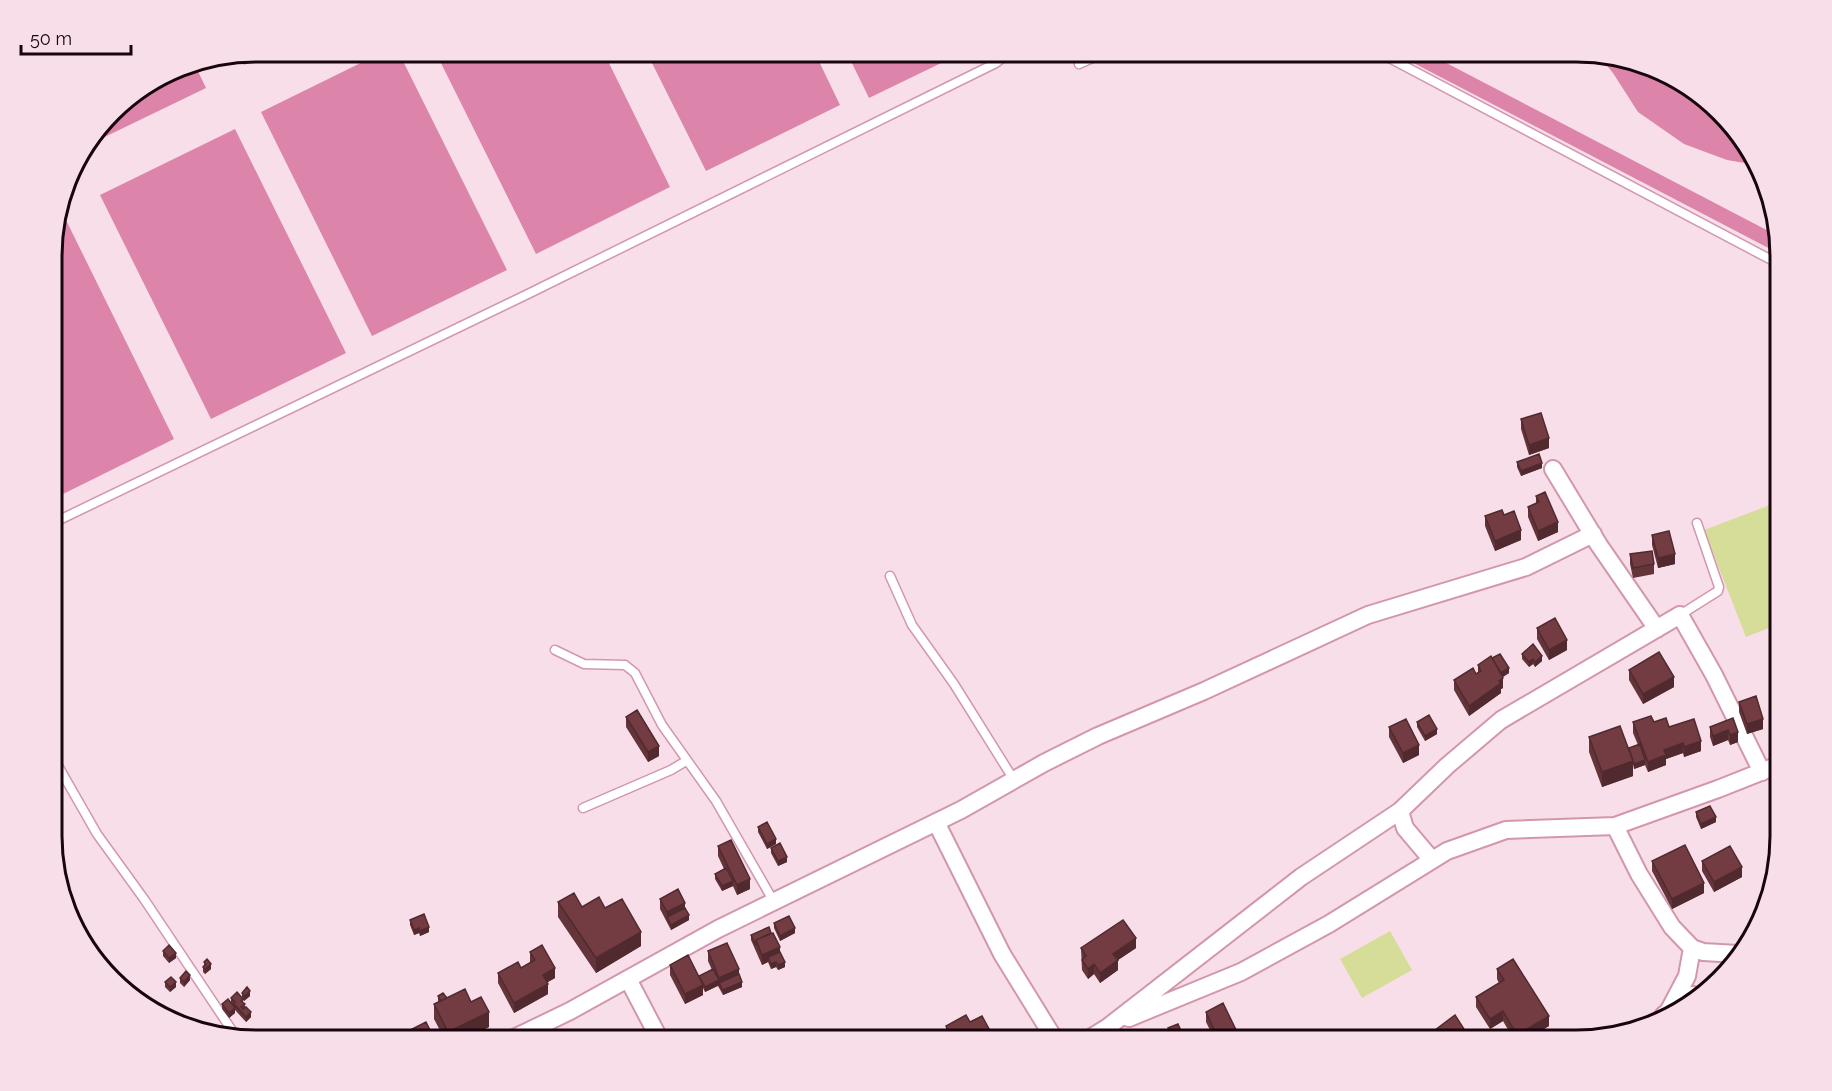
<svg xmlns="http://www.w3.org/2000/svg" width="1832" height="1091" font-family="Raleway,sans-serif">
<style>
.green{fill:#d6dd99}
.water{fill:#dc84aa}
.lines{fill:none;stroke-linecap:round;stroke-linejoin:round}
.canal{stroke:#dc84aa;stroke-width:15}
.lane-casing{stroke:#d297af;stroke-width:11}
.street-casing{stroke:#d297af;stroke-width:20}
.secondary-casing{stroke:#d297af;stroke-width:26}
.lane{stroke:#fff;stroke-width:8}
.street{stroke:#fff;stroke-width:16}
.secondary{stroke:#fff;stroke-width:22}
.wall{fill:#63343a}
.shaded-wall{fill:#502a2f}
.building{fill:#733c43;stroke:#502a2f;stroke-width:1.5}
.rim{fill:none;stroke:#19050e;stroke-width:3}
</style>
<rect width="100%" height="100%" fill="#f8dee8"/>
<path class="green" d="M1770,505L1781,531V623L1746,637L1704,530Z
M1390,931L1412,970L1362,998L1340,959Z"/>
<path class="water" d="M255,51H273L244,65L238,54Z
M385,51H398L507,270L372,336L261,112Z
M435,51H603L670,187L536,254Z
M646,51H814L840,105L706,171Z
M846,51H966L869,98Z
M1600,57L1679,79L1753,153L1757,165L1727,160L1684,144L1638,112L1613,73Z
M194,63L206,88L86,146L120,102L177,66Z
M235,129L346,353L211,419L100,195Z
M64,216L174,439L53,499V229L55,220Z"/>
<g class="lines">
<path class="canal" d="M1407,51L1781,246"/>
<defs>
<path id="lane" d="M1376,51L1781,265
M1079,64L1108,51
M53,523L532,292L996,63L1011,51
M890,576L912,625L954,684L1014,780
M1680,615L1718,591L1719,587L1697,523
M555,650L584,664L625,665L635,673L662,725L716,801L774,902
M53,757L97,834L144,899L235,1035
M583,808L671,770L686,761"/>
<path id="street" d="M1553,469L1599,545L1657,629
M1400,811L1405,828L1432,860
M936,822L1002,954L1055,1040
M1615,826L1639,874L1672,927L1692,948L1703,952L1738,954
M628,979L660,1040
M1667,1014L1687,976L1692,948
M1129,1018L1241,972L1329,924L1447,851L1506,830L1615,826L1718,789L1781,764
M510,1040L570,1011L718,929L961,810L1044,763L1098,736L1204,691L1368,615L1526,567L1593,534
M1087,1040L1108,1027L1301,877L1400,811L1448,765L1501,720L1680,615L1714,675L1762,772"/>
<path id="secondary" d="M1666,1017L1693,998"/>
</defs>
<use href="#lane" class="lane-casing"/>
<use href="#street" class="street-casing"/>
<use href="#secondary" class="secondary-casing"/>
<use href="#lane" class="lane"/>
<use href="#street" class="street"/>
<use href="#secondary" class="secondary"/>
</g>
<path class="wall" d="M1521,419L1549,448L1529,455L1521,429Z
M1517,462L1542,468L1521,476L1517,467Z
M1536,496L1558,532L1538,541L1528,517V507L1536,503Z
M1504,515L1521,540L1495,551L1485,526V516Z
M1652,535L1675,564L1658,568L1652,545Z
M1630,554L1654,564V574L1633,578L1630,564Z
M1537,628L1567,650L1549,660L1537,639Z
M1522,654L1542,661L1535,667L1533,664L1529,667L1522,659Z
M1478,665L1509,673L1503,677V688L1501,689V693L1469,716L1454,690V680L1478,673Z
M1629,670L1674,687L1643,704L1629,680Z
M1739,702L1763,729L1747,734L1739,712Z
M626,717L659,756L648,762L626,727Z
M1733,718L1738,742L1730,745L1728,740L1713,746L1710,737V727Z
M1417,722L1437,734L1425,741L1417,727Z
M1633,722H1654L1669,727L1701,751L1684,757L1683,753L1666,759V765L1648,772L1645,765L1634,769L1633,764V776L1602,787L1589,752V737L1629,750V748L1638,745L1633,733Z
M1389,727L1419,755L1403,763L1389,737Z
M1781,766V795L1776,777V767Z
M1696,812L1716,822L1701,829L1696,817Z
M758,827L776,844L767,849L758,832Z
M718,846L750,889L737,895L733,886L722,891L715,879V874L724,869L718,856Z
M771,848L787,862L778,866L771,853Z
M1652,861L1704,893L1672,909L1652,871Z
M1702,861L1742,877L1714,892L1702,871Z
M660,899L685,908L689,920L671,930L660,909Z
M558,902L582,907L605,908L641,946L596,973L558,917Z
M410,920L429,932L420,936L419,933L414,935L410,925Z
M774,923L795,933L780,941L774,928Z
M751,935L780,952L785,967L778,970L776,967L771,969L768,962L762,965L751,940Z
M1081,948H1136L1118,960V970L1100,983L1094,974L1088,979L1082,970Z
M163,951L176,958L169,963L163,956Z
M708,951L739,974L742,987L723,995L718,986L705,992L703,988V995L685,1004L670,975V965L699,977L712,970L708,961Z
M530,952L555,978L547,982L548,994L514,1013L498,983V973L521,968L530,962Z
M204,962L211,969L205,974L203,972V967L204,965Z
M1497,969L1549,1026L1525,1040H1514L1503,1021L1490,1029L1476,1007V997L1499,983L1497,979Z
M180,978L190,980L184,987L180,983Z
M165,982L176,987L170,992L165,987Z
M242,993L250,996L244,1001L243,1000V1002L251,1017L246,1022L235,1010V1013L229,1018L222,1009V1004L234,1006L231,1003V998L242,997Z
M438,996L447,998L471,1002L489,1027L463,1040H445L434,1019V1004L438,1002Z
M1206,1012L1238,1040H1200L1212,1034L1206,1022Z
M970,1022L995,1040H938L946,1035V1026Z
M412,1029L435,1040H412Z
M1431,1033L1471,1040H1431Z"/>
<path class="shaded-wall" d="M1549,438V448L1529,455V445Z
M1542,463V468L1521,476V471Z
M1558,522V532L1538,541V531Z
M1521,530V540L1495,551V541Z
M1675,554V564L1658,568V558Z
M1567,640V650L1549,660V650Z
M1542,656V661L1535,667V662Z
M1533,659V664L1529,667V662Z
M1509,668V673L1499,679V674Z
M1674,677V687L1643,704V694Z
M1503,678V688L1501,689V693L1469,716V706Z
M1763,719V729L1747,734V724Z
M1437,729V734L1425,741V736Z
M1728,730V740L1713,746V736Z
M1738,732V742L1730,745V735Z
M1701,741V751L1684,757V747Z
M1683,743V753L1666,759V765L1648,772V762L1664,750Z
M1419,745V755L1403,763V753Z
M659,746V756L648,762V752Z
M1645,760V765L1634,769V764Z
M1633,761V776L1602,787V772Z
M1716,817V822L1701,829V824Z
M776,839V844L767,849V844Z
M787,857V862L778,866V861Z
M1742,867V877L1714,892V882Z
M750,879V889L737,895V885Z
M733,881V886L722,891V886Z
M1704,883V893L1672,909V899Z
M685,903V913L667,917V922V912Z
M689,915V920L671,930V925Z
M429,927V932L420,936V931Z
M419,928V933L414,935V930Z
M795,928V933L780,941V936Z
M641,932V946L596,973V958Z
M1136,938V948L1118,960V970L1100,983V973L1113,954Z
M780,947V957H768V962L762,965V955Z
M176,953V958L169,963V958Z
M776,962V967L771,969V964Z
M785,962V967L778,970V965Z
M211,964V969L205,974V969Z
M1094,964V974L1088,979V969Z
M555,968V978L543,985V975Z
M739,969V979L719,983V978Z
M190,975V980L184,987V982Z
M719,980V985L705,992V987Z
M176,982V987L170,992V987Z
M742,982V987L723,995V990Z
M548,984V994L514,1013V1003Z
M703,985V995L685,1004V994Z
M250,991V996L244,1001V996Z
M235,1008V1013L229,1018V1013Z
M1503,1011V1021L1490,1029V1019Z
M251,1012V1017L246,1022V1017Z
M489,1012V1027L463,1040H448V1032Z
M1549,1016V1026L1525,1040H1517V1035Z
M1238,1034V1040H1227Z"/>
<path class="building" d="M1541,413L1549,438L1529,445L1521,419Z
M1539,454L1542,463L1521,471L1517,462Z
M1545,492L1558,522L1538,531L1528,507L1539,502L1536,496Z
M1502,510L1504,515L1514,511L1521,530L1495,541L1485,516Z
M1669,531L1675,554L1658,558L1652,535Z
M1652,551L1654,564L1633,568L1630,554Z
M1555,618L1567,640L1549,650L1537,628Z
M1533,644L1542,656L1535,662L1533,659L1529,662L1522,654Z
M1659,652L1674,677L1643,694L1629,670Z
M1500,654L1509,668L1501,673L1492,658Z
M1491,656L1503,678L1499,681L1501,683L1469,706L1454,680L1473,668L1476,674L1481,671L1478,665Z
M1756,696L1763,719L1747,724L1739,702Z
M637,710L659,746L648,752L626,717Z
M1429,715L1437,729L1425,736L1417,722Z
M1651,716L1654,722L1666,718L1669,727L1694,719L1701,741L1684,747L1683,743L1664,750L1666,755L1648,762L1633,722Z
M1733,718L1738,732L1730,735L1728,730L1713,736L1710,727Z
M1406,719L1419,745L1403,753L1389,727Z
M1620,726L1633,761L1602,772L1589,737Z
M1640,744L1645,760L1634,764L1629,748Z
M1781,766V785L1776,767Z
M1710,806L1716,817L1701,824L1696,812Z
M767,822L776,839L767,844L758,827Z
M731,840L750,879L737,885L718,846Z
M780,843L787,857L778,861L771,848Z
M1685,845L1704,883L1672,899L1652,861Z
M1730,846L1742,867L1714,882L1702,861Z
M726,868L733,881L722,886L715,874Z
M678,889L685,903L667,912L660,899Z
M574,893L582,907L599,897L605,908L622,899L641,932L596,958L558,902Z
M685,908L689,915L671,925L667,917Z
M424,914L429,927L420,931L419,928L414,930L410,920Z
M789,916L795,928L780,936L774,923Z
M1123,920L1136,938L1113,954L1118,960L1100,973L1094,964L1088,969L1082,960L1086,956L1081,948Z
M769,927L771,933L756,940V945L751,935Z
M773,933L780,947L762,955L756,940Z
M727,943L739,969L719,978L708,951Z
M169,945L176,953L169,958L163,951Z
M542,945L555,968L543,975L548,984L514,1003L498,973L518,962L521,968L535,960L530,952Z
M780,952L785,962L778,965L776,962L771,964L768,957Z
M688,955L703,985L685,994L670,965Z
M207,959L211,964L205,969L203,967L206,964L204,962Z
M1513,959L1549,1016L1517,1035L1503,1011L1490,1019L1476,997L1504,980L1497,969Z
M713,969L719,980L705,987L699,976Z
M186,971L190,975L184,982L180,978Z
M739,974L742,982L723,990L719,983Z
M171,977L176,982L170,987L165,982Z
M247,987L250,991L244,996L242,993Z
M465,989L471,1002L481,997L489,1012L448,1032L434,1004Z
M237,992L243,999L241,1001L245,1004L241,1007L243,1009L246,1007L251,1012L246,1017L234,1004L235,1002L231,998Z
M443,993L447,998L441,1001L438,996Z
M228,999L235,1008L229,1013L222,1004Z
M1223,1003L1238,1034L1227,1040H1219L1206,1012Z
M966,1015L970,1022L982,1016L995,1040H953L946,1026Z
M1455,1015L1471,1040H1437L1431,1033Z
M426,1022L435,1040H417L412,1029Z
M1178,1024L1185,1040H1157L1156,1038L1170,1032L1168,1028Z
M1214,1033L1216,1037L1212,1040H1200Z
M946,1035L949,1040H938Z"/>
<path d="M0 0H1832V1091H0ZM256 62H1576A194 194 0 0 1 1770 256V836A194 194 0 0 1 1576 1030H256A194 194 0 0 1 62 836V256A194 194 0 0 1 256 62Z" fill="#f8dee8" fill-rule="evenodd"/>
<path class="rim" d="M256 62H1576A194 194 0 0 1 1770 256V836A194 194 0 0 1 1576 1030H256A194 194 0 0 1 62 836V256A194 194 0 0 1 256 62Z"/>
<path d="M21 45v9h110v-9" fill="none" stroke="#19050e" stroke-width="3"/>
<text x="30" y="45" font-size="18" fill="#19050e" stroke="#f8dee8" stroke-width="4.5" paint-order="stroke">50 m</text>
</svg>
